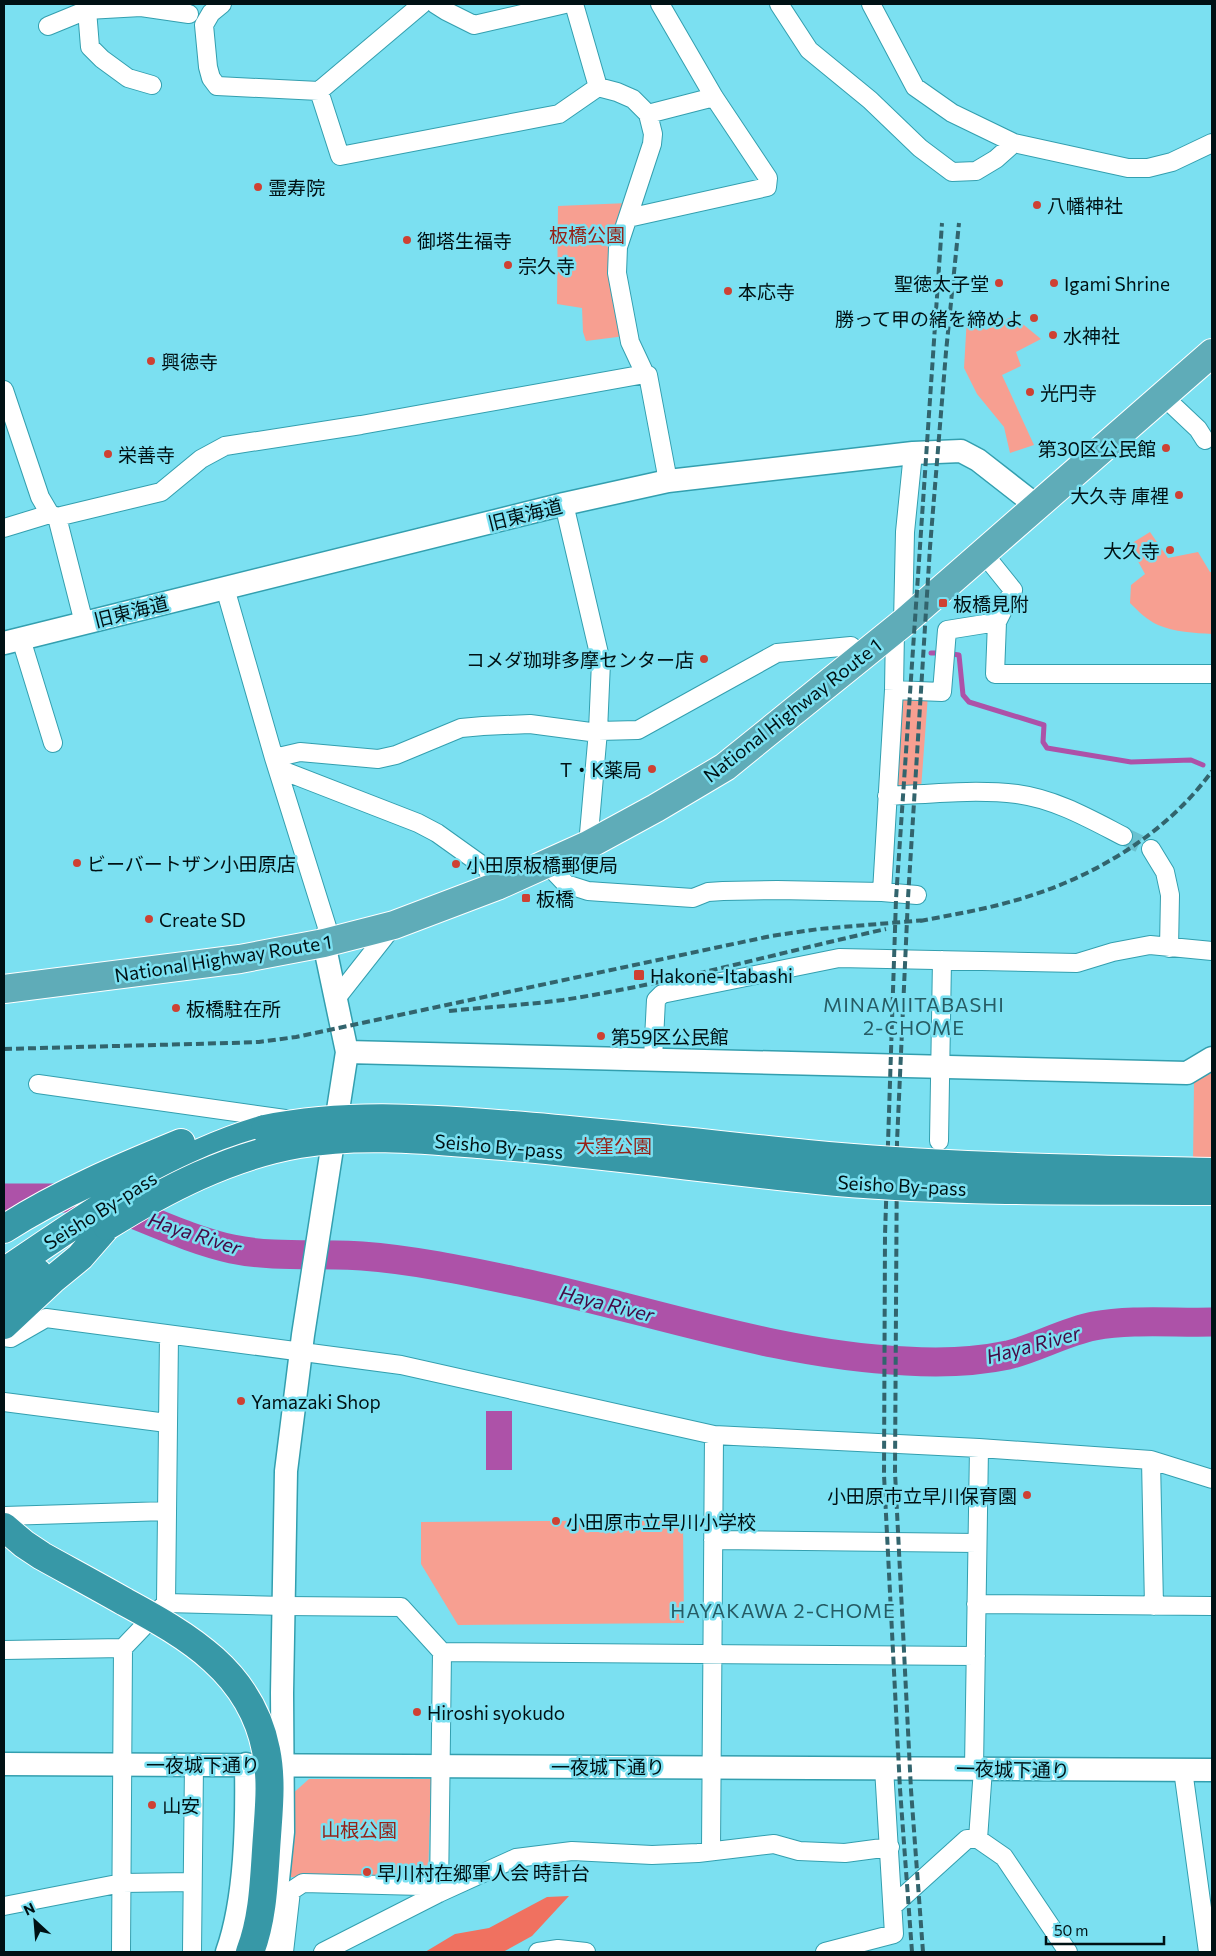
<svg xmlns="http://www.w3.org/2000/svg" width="1216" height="1956" font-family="Commissioner,'Noto Sans JP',sans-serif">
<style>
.green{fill:#f79f91}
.forest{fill:#f07160}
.water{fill:#ad52a8}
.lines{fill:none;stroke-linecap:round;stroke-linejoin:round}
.stream{stroke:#ad52a8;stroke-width:5}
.river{stroke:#ad52a8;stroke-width:29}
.minor-tunnel{stroke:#69c1d0;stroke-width:18;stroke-dasharray:18 9;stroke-linecap:butt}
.minor-casing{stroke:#339faf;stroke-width:20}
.tertiary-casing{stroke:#339faf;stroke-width:25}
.trunk-casing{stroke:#fff;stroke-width:30}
.motorway-casing{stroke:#fff;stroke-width:30}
.minor{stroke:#fff;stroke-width:18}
.tertiary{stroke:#fff;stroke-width:22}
.trunk{stroke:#5facb8;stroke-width:28}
.motorway{stroke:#3798a7;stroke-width:28}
.rail{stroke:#32646d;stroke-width:4;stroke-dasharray:8 4;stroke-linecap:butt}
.motorway-bridge-casing{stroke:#fff;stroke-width:30;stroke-linecap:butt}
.motorway-bridge{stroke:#3798a7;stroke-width:28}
.poi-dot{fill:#ce4133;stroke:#7be0f1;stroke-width:2}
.labels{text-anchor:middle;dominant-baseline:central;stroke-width:5;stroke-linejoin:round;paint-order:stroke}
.poi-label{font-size:19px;fill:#001114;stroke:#7be0f1;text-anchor:start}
.park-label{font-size:19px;fill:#952218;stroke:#7be0f1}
.street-label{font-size:19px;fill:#001114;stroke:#7be0f1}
.neighbourhood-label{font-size:20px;letter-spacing:1px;fill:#265c65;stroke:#7be0f1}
.water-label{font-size:20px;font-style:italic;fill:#450944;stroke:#7be0f1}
</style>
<rect width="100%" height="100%" fill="#7be0f1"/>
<path class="green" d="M628,203L614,247L625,336L586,341L583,332L582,308L557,304L558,206Z
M1013,316L1041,339L1016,352L1021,366L1002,375L1034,445L1010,453L1004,427L977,394L964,368L967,317L986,330Z
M1150,532L1168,558L1198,552L1210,572H1212V634C1195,633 1174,632 1158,625C1147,620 1138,611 1130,603L1131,585L1145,574L1129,545Z
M899,695H928L921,789L892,791Z
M1212,1067V1161H1193L1194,1082Z
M683,1520L684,1623L458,1625L421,1564V1522Z
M309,1779H431L428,1879L288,1877L291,1795Z"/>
<path class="forest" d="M569,1896L532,1936L503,1952H425L455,1934L489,1928L547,1897Z"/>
<path class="water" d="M486,1411H512V1470H486Z"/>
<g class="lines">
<path class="stream" d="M931,653H937
M952,654L959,655L963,695L969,702L1044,725L1043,742L1047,748L1131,762L1191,760L1203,765"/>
<path class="river" d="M4,1198H69
M110,1205C150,1220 191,1240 232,1249C275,1258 319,1253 362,1256C416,1260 471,1272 524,1283C651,1310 776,1355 906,1361C940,1363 975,1362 1008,1355C1037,1348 1064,1332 1094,1326C1132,1319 1173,1323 1212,1322"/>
<path class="minor-tunnel" d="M1123,836L1151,849"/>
<defs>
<path id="minor" d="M222,4L211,13L204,25L208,67L211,78L217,86L319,91L422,4
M435,4L446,11L474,25L565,4
M574,4L598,87
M779,4L809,50L870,100L920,148L952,172L976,171L996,159L1014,143L1128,168H1148L1172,162L1212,143
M871,4L915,87L952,113L1014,143
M87,10L90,47L102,59L128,78L152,85
M48,26L87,10L141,7L189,14
M319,91L340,156L559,114L598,87L617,92L633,99L648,114L653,134L652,144L618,247L617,273L630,342L645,374L648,375L668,481
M648,114L714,97
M628,218L767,187L768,178L714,97L660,4
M4,390L40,497L50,514L57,517L84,623
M1163,396L1198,429L1205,440
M564,504L601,662L598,731L588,845
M57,517L161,492L201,459L225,446L361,425L645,374
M4,528L50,514
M984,554L1013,590L997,622L995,674H1212
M225,588L274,758L327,927L324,943
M903,623L905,532L913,453
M21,639L53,743
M894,690L942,692L947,630L997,622
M598,731L638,730L777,653L851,646L862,656
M274,758L300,752L378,759L396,755L461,728L483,726L530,724L598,733
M279,769L418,823L437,833L486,868L497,886
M887,796C930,794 974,789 1017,794C1055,799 1090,819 1123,836
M1151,849L1165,872L1170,895L1169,948
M547,864L566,884L588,891L602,892L693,898L708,892L723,891L777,890L882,892L894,690L895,629
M882,892L917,895
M335,1000L394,925
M653,1059L656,1000L662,994L839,958L1077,963L1113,952L1150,945L1212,951
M38,1084L285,1119
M939,1141L942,960
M4,1337L11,1338L46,1318L401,1365L714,1435L979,1448L1151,1460L1212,1479
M4,1402L167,1423
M1151,1460L1154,1606
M4,1516L167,1511
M713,1540L977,1543
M166,1603L169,1335
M976,1604L1212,1606
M4,1650L123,1648
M442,1652L976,1656
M974,1768L979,1448
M1183,1770L1208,1952
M978,1839L983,1769
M711,1850L714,1435
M894,1905L967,1839H978L1004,1857L1068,1952
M4,1906L122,1883L192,1882
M121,1952L123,1648L166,1603L285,1606L401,1607L442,1652L439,1893L422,1886L303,1883L291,1891L284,1952
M192,1952L194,1764
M323,1952L439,1893L516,1858L572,1851L652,1855L698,1853L774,1844L799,1851L845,1853L890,1847
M538,1952L558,1949L586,1952
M825,1952L894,1934L884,1768"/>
<path id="tertiary" d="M4,643L564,504L668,481L913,453L961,451L978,460L1037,506
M347,1052L1187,1073L1212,1058
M4,1764L1212,1770
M227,1952C246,1898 247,1822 246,1764
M265,1952L276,1899L283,1832L282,1693L286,1471L303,1335L347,1052L324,943"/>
<path id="trunk" d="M4,989L240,959L324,943L394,925L497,886L588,845L656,808L725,767L903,623L1212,353"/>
<path id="motorway" d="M4,1229C60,1193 120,1168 181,1143
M4,1272C87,1216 168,1157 265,1129
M4,1296L38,1273
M4,1325L52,1280L80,1257L107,1226"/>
</defs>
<use href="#minor" class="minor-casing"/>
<use href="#tertiary" class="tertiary-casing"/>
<use href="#trunk" class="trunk-casing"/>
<use href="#motorway" class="motorway-casing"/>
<use href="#minor" class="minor"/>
<use href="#tertiary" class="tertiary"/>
<use href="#trunk" class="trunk"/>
<use href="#motorway" class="motorway"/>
<path class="rail" d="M920,921C951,915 982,910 1013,901C1089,880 1165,836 1212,771
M449,1011C487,1007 525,1005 563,1000C672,983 778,953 886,929
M4,1049L229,1043L259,1042L296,1037L771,936L819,929L926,920
M912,1952L900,1789L884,1475L885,1235L896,899L942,223
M923,1952L911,1790L895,1472L897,1142L908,898L930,547L946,352L959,223"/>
<defs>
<path id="motorway-bridge" d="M265,1129C348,1112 429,1119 512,1125C611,1133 709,1144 807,1154C942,1167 1077,1169 1212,1172
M107,1226C166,1189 230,1156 299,1144C361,1133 427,1140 490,1145C599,1154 708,1169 817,1180C948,1193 1081,1190 1212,1191
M4,1527L24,1544L42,1556C69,1571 97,1586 125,1602C188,1636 251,1672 266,1750C272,1779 269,1807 267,1836C264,1875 264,1916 250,1952"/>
</defs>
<use href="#motorway-bridge" class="motorway-bridge-casing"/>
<use href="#motorway-bridge" class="motorway-bridge"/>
</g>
<g class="poi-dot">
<circle cx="258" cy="187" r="5"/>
<circle cx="1037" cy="205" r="5"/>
<circle cx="407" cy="240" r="5"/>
<circle cx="508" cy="265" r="5"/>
<circle cx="999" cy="283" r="5"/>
<circle cx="1054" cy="283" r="5"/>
<circle cx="728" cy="291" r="5"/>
<circle cx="1034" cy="318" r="5"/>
<circle cx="1053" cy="335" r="5"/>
<circle cx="151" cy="361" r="5"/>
<circle cx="1030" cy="392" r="5"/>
<circle cx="1166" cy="448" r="5"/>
<circle cx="108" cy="454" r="5"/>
<circle cx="1179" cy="495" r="5"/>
<circle cx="1170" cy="550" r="5"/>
<rect x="938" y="598" width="10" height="10" rx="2.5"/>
<circle cx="704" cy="659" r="5"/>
<circle cx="652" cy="769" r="5"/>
<circle cx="77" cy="863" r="5"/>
<circle cx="456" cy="864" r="5"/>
<rect x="521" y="893" width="10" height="10" rx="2.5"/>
<circle cx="149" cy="919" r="5"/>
<rect x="633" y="969" width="12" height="12" rx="2.5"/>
<circle cx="176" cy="1008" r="5"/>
<circle cx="601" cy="1036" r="5"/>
<circle cx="241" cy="1401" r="5"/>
<circle cx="1027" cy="1495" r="5"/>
<circle cx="556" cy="1521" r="5"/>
<circle cx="417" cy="1712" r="5"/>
<circle cx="152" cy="1805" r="5"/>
<circle cx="367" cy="1872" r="5"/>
</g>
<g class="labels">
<g class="poi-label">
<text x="268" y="187">霊寿院</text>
<text x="1047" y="205">八幡神社</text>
<text x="417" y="240">御塔生福寺</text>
<text x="518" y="265">宗久寺</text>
<text x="989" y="283" text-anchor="end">聖徳太子堂</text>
<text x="1064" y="283">Igami Shrine</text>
<text x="738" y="291">本応寺</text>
<text x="1024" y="318" text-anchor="end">勝って甲の緒を締めよ</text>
<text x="1063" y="335">水神社</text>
<text x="161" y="361">興徳寺</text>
<text x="1040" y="392">光円寺</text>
<text x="1156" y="448" text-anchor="end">第30区公民館</text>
<text x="118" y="454">栄善寺</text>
<text x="1169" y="495" text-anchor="end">大久寺 庫裡</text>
<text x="1160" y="550" text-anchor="end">大久寺</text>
<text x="953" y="603">板橋見附</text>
<text x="694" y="659" text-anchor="end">コメダ珈琲多摩センター店</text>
<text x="642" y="769" text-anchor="end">T・K薬局</text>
<text x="87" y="863">ビーバートザン小田原店</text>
<text x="466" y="864">小田原板橋郵便局</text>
<text x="536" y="898">板橋</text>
<text x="159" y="919">Create SD</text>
<text x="650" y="975">Hakone-Itabashi</text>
<text x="186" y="1008">板橋駐在所</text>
<text x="611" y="1036">第59区公民館</text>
<text x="251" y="1401">Yamazaki Shop</text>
<text x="1017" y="1495" text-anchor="end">小田原市立早川保育園</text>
<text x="566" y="1521">小田原市立早川小学校</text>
<text x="427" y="1712">Hiroshi syokudo</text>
<text x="162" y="1805">山安</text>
<text x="377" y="1872">早川村在郷軍人会 時計台</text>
</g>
<g class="park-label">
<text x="587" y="234">板橋公園</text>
<text x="614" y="1145">大窪公園</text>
<text x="359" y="1829">山根公園</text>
</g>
<g class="street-label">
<text transform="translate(525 514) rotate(-14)">旧東海道</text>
<text transform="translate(131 611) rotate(-14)">旧東海道</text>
<text transform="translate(792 710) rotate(-38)">National Highway Route 1</text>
<text transform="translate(223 958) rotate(-9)">National Highway Route 1</text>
<text transform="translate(499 1146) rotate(5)">Seisho By-pass</text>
<text transform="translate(902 1185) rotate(3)">Seisho By-pass</text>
<text transform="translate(100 1210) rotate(-32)">Seisho By-pass</text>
<text x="203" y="1764">一夜城下通り</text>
<text x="608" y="1766">一夜城下通り</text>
<text transform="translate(1013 1769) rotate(1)">一夜城下通り</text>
</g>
<g class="neighbourhood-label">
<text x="914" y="1004">MINAMIITABASHI<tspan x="914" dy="23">2-CHOME</tspan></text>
<text x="783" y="1610">HAYAKAWA 2-CHOME</text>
</g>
<g class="water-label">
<text transform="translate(195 1233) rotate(18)">Haya River</text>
<text transform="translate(607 1303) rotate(14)">Haya River</text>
<text transform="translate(1033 1344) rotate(-15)">Haya River</text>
</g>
</g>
<rect width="1216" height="1956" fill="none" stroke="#001114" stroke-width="10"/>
<g transform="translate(35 1921) rotate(334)" stroke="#7be0f1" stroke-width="4" paint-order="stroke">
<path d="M0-4L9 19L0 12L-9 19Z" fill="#001114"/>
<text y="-8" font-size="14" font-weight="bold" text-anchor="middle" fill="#001114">N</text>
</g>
<path d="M1046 1936v8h118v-8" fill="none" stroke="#001114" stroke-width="2.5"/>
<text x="1054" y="1936" font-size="15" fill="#001114" stroke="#7be0f1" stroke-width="4" paint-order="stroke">50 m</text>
</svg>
